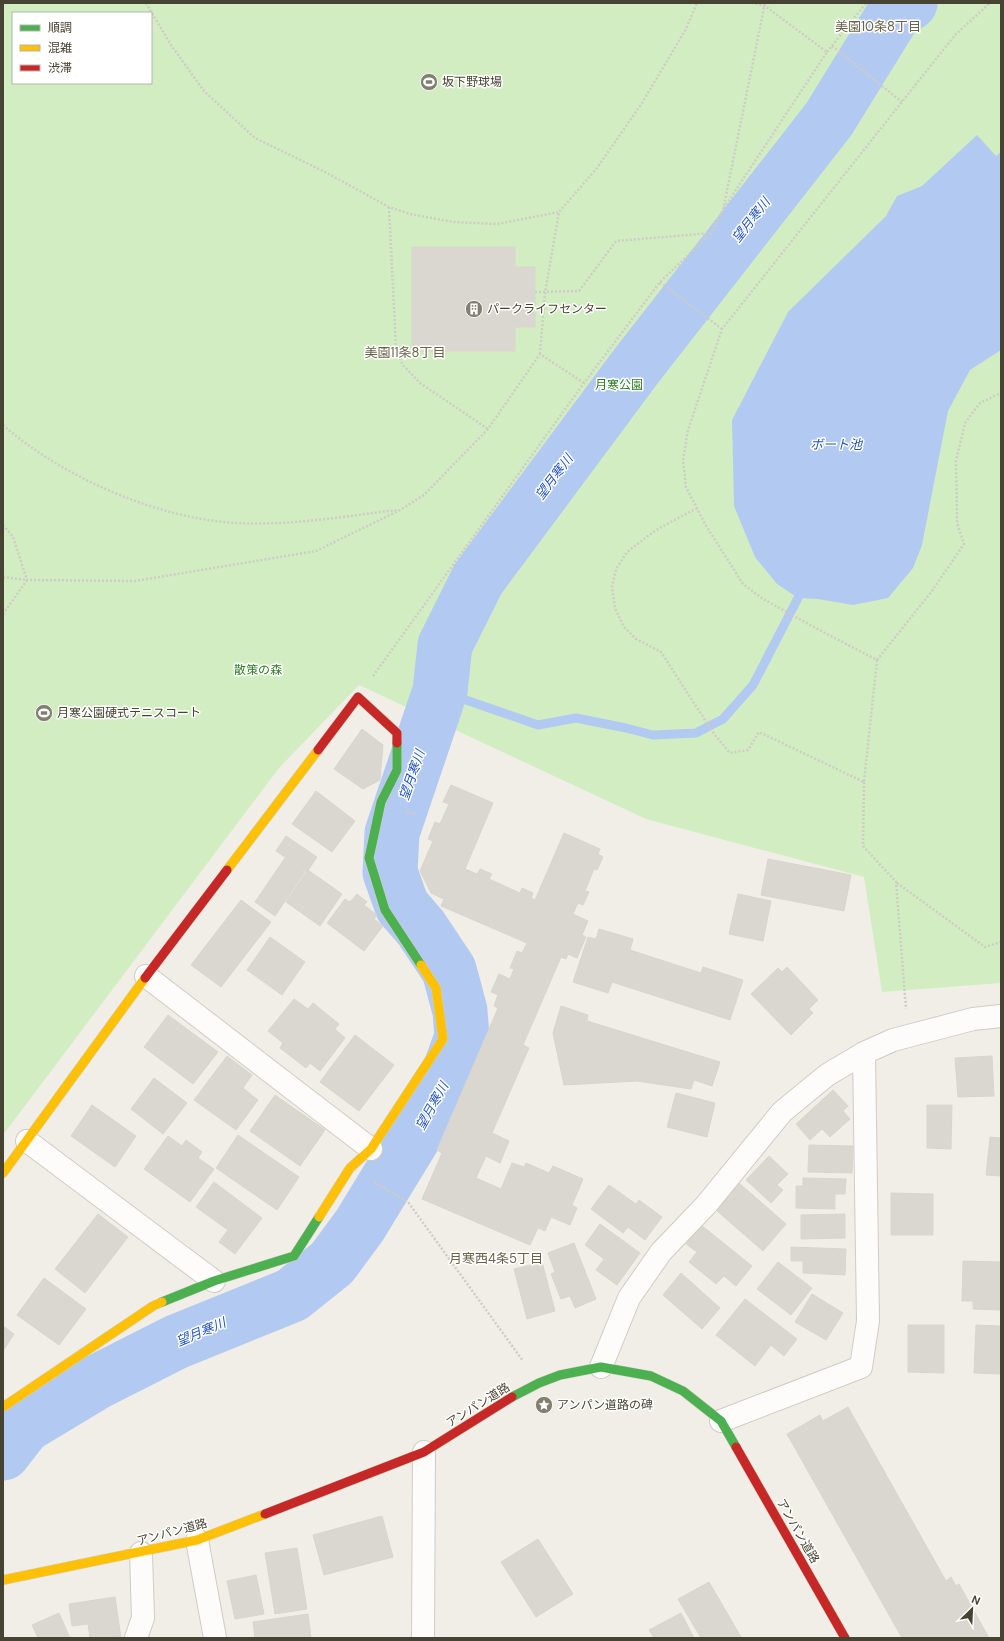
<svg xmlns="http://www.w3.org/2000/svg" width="1004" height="1641" font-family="'DM Sans','Noto Sans JP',sans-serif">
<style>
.green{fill:#d3edc3;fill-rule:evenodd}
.water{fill:#b2c9f2}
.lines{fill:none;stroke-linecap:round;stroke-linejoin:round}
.stream{stroke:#b2c9f2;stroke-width:9}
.river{stroke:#b2c9f2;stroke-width:55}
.building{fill:#d9d7cf;stroke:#d8d6cc}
.street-casing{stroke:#ceccc4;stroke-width:24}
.fast-casing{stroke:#d1d0be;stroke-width:10}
.slow-casing{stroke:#d1d0be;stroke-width:10}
.jam-casing{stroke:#d1d0be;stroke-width:10}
.path{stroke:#ceccc5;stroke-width:2.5;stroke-dasharray:2 2;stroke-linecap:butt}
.street{stroke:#fdfcfb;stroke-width:22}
.fast{stroke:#4caf50;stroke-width:9}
.slow{stroke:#ffc107;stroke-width:9}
.jam{stroke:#c62828;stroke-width:9}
.labels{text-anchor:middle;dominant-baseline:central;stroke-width:3;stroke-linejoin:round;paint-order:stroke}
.poi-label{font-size:12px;fill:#464332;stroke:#fff;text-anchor:start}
.park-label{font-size:12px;fill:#2d7c21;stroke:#fff}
.street-label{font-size:12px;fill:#464332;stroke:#fff}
.neighbourhood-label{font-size:13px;fill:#696449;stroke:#fff}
.water-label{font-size:13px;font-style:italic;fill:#2254bb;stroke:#fff}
</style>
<rect width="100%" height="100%" fill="#f0eee6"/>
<path class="green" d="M3,3H1001V983L882,992L864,877L646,819L359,685L279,768L3,1135ZM13,13H151V83H13Z"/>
<path class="water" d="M977,135L996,156L1001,152V350L970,370L948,411L922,545L913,568L888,598L853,605L818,599L798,598L777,584L755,557L734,506L732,420L788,312L886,216L897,196L922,186Z"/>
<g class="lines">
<path class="stream" d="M440,691L538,725L576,718L626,728L653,735L696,733L723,719L753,685L798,598"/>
<path class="river" d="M3,1453L24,1426L97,1382L176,1342L292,1295L332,1263L360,1225L443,1089L462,1037L460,1011L449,970L421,928L402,906L390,872L392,833L440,691L445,645L478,579L637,365L829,119L895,12L910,3"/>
</g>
<path class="building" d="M412,247H515V267H535V327H515V351H412Z
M362,729L383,745L380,780L363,789L334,769Z
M451,785L493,803L465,869L477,874L480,869L492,874L489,879L520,893L522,888L533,893L531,898L535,900L564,833L600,849L598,854L603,857L597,870L594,869L585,891L589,892L583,905L578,903L573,914L588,921L582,935L586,937L577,958L568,954L566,959L561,957L523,1045L529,1048L492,1133L509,1141L500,1163L486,1156L476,1178L501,1189L512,1163L524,1167L526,1163L549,1173L553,1166L583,1179L572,1205L577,1208L570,1225L551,1217L545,1231L538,1228L530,1245L422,1199L442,1153L437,1150L498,1008L494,1006L498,995L491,992L499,974L510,979L514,969L510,968L517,951L522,953L527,943L441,906L444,899L431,893L420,871L433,841L428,839L435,822L440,824L449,804L443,802Z
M316,791L355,821L332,852L292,824Z
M286,836L317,857L307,872L276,851Z
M285,858L305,872L275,916L255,902Z
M768,859L851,875L844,911L761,895Z
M308,870L342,894L320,926L286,902Z
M357,894L367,902L364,905L377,915L374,919L383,926L364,951L327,923L345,899L350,902Z
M738,894L771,901L763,941L729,934Z
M241,900L271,922L221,987L191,965Z
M599,929L633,939L630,950L701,973L703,967L743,980L730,1020L612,982L608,993L573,982L588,937L596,939Z
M270,937L305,962L282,995L247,970Z
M787,967L818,1000L809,1009L813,1013L791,1035L751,994L778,968L782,972Z
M294,999L308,1009L313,1003L339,1024L335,1029L345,1038L320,1071L310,1063L306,1068L280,1048L283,1043L268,1031Z
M561,1006L588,1015L587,1021L720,1062L712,1086L694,1080L691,1089L637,1081L564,1085L553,1033Z
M168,1015L218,1052L193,1084L144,1047Z
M355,1035L394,1065L359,1111L320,1082Z
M227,1056L252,1075L243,1088L258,1100L236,1130L194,1100Z
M992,1056L994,1096L958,1097L955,1058Z
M154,1078L187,1103L163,1134L131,1109Z
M833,1090L848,1106L843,1111L850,1119L830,1137L822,1129L810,1140L796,1124Z
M676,1093L715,1103L707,1137L667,1127Z
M275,1095L325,1130L300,1166L250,1131Z
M92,1105L136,1136L115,1167L71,1136Z
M927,1105H952L951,1149L927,1148Z
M238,1135L299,1177L277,1210L216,1168Z
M168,1136L182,1146L186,1140L202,1152L198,1158L214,1169L190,1202L144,1169Z
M990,1137L1001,1138V1176L986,1175Z
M809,1145L853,1146L852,1173L808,1172Z
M769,1156L788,1174L777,1185L783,1190L771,1203L746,1180Z
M803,1178L846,1179L845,1194H835V1209L796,1208V1186H803Z
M214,1182L262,1218L235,1254L219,1242L228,1230L196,1207Z
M739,1183L786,1224L763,1251L716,1210Z
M609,1185L636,1204L639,1200L662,1217L645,1240L628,1227L623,1233L591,1209Z
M891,1193L933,1194V1235H891Z
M98,1214L128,1237L85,1293L55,1269Z
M845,1214V1238L801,1239V1215Z
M600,1224L640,1253L617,1285L596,1270L604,1259L585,1245Z
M701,1225L752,1266L736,1286L724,1276L716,1284L689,1262L697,1252L686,1244Z
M574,1243L596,1299L575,1308L570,1296L561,1299L551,1274L555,1272L548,1253Z
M791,1247L846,1249L845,1275L803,1273V1261H791Z
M963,1261L1001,1262V1310L973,1309V1301H962Z
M542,1262L555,1311L527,1319L514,1269Z
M778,1262L812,1288L791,1315L757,1289Z
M681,1273L720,1308L702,1329L663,1295Z
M44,1278L86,1309L59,1345L17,1315Z
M812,1294L843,1313L826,1340L795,1322Z
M745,1299L797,1339L784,1356L771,1345L755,1366L716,1335Z
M908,1325H944V1373L908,1372Z
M976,1325L1001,1326V1374L974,1373Z
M3,1326L14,1334L3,1351Z
M848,1407L946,1581L951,1577L956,1586L959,1584L989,1638H902L787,1434L820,1415L823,1421Z
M382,1516L393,1557L324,1575L313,1535Z
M538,1539L573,1594L536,1617L501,1562Z
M297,1548L307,1609L275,1614L265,1553Z
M256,1575L264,1614L235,1619L227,1581Z
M709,1582L741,1637L738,1638H701L678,1599Z
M115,1597L121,1638H90L88,1624L72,1626L69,1604Z
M59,1613L70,1638H38L32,1625Z
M681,1613L694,1638H654L649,1630Z
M308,1614L311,1638H255L253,1622Z"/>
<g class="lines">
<defs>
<path id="street" d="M146,976L371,1149
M27,1141L214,1281
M601,1367L629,1298L661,1252L706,1205L782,1112L827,1075L864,1053L893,1040L973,1019L1001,1016
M721,1421L861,1367L868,1321L864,1053
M197,1540L215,1638
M136,1638L143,1618L141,1553
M423,1638L424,1452"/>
<path id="fast" d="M397,743V770L381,802L369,858L385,910L421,965
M162,1302L214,1281L294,1256L319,1217
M512,1397L539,1383L560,1375L601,1367L651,1376L683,1391L721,1421L736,1447"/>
<path id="slow" d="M227,870L318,750
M3,1173L145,978
M319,1217L350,1168L371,1149L443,1039L436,988L421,965
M3,1407L153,1306L162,1302
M3,1580L197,1540L265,1514"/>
<path id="jam" d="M318,750L358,697L397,733V743
M145,978L227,870
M736,1447L845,1638
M265,1514L424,1452L512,1397"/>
</defs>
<use href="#street" class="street-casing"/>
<use href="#fast" class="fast-casing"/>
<use href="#slow" class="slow-casing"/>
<use href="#jam" class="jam-casing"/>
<path class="path" d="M146,3L171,45L204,91L255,138L327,173L389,207L410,214L453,222L497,224L559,212
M832,46L902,102
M827,52L866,3
M389,207L396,348L402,364L420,383L488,429
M724,208L827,52L765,6L754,3
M660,282L722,329
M535,292L579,291L616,241L711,233L723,210L765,3
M540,354L545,293L559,212L597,168L642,103L686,29L697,3
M3,425C62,477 158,519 237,523C291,526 345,516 398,510
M697,508L656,530L627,552L616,569L612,587L615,608L624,627L636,639L661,652L714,734L730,753L748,750L759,732L864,782L877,660L825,633L763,599L743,584L705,524L686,487L683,460L688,430L722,329L955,35L990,3
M3,525L13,537L27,580L135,581L316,551L400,510L424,495L488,429L540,354L584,383
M3,577L27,580L3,614
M877,660L932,591L964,544L957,523L956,461L965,423L980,403L1001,393
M373,676L584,383L660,282L711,233
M864,782L863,846L896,882L906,1009
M406,811L417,815
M897,883L985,947L1001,942
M374,1182L408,1202L523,1361"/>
<use href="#street" class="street"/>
<use href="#fast" class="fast"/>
<use href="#slow" class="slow"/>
<use href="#jam" class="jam"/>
</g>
<defs>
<symbol id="stadium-disc" viewBox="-11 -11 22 22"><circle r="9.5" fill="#827f71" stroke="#fff"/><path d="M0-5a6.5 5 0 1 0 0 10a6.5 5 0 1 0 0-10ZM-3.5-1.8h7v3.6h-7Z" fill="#fff"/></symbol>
<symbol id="building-disc" viewBox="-11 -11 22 22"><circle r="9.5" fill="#827f71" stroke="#fff"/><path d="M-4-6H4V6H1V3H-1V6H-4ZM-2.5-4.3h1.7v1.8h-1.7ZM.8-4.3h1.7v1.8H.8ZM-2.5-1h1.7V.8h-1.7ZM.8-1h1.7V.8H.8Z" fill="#fff"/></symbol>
<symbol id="sight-disc" viewBox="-11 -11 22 22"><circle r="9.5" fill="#827f71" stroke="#fff"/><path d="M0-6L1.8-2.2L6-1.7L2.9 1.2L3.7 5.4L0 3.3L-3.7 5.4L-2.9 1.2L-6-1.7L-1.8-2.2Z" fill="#fff"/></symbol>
</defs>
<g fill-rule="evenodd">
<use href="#stadium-disc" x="419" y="72" width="20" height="20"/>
<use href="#building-disc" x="464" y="299" width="20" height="20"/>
<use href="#stadium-disc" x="34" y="703" width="20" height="20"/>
<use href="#sight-disc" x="534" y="1395" width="20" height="20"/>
</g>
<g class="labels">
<g class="poi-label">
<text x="442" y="82">坂下野球場</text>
<text x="487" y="309">パークライフセンター</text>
<text x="57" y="713">月寒公園硬式テニスコート</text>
<text x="557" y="1405">アンパン道路の碑</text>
</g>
<g class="park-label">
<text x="619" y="385">月寒公園</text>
<text x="258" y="670">散策の森</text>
</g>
<g class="street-label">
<text transform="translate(478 1405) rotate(-32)">アンパン道路</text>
<text transform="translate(798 1531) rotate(60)">アンパン道路</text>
<text transform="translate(172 1532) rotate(-15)">アンパン道路</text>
</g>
<g class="neighbourhood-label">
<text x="878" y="26">美園10条8丁目</text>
<text x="405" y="352">美園11条8丁目</text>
<text x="496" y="1258">月寒西4条5丁目</text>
</g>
<g class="water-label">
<text transform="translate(751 220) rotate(-52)">望月寒川</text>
<text x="836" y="444">ボート池</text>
<text transform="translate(554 477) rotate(-53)">望月寒川</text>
<text transform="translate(412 775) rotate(-71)">望月寒川</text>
<text transform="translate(432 1106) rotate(-61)">望月寒川</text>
<text transform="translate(201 1332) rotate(-23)">望月寒川</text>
</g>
</g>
<rect width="1004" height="1641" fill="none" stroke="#464332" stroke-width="8"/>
<rect x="12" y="12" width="140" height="72" fill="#ffffff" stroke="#b5b4ad"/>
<rect x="20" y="25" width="20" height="6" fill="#4caf50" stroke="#b5b4ad"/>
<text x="48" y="32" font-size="12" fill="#464332">順調</text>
<rect x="20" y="45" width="20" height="6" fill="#ffc107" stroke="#b5b4ad"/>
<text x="48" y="52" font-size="12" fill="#464332">混雑</text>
<rect x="20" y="65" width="20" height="6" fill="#c62828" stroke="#b5b4ad"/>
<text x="48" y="72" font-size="12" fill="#464332">渋滞</text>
<g transform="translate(972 1609) rotate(24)" stroke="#ffffff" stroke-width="3" paint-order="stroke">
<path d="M0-3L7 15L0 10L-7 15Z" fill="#464332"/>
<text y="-6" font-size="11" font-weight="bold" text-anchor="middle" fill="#464332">N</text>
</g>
</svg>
